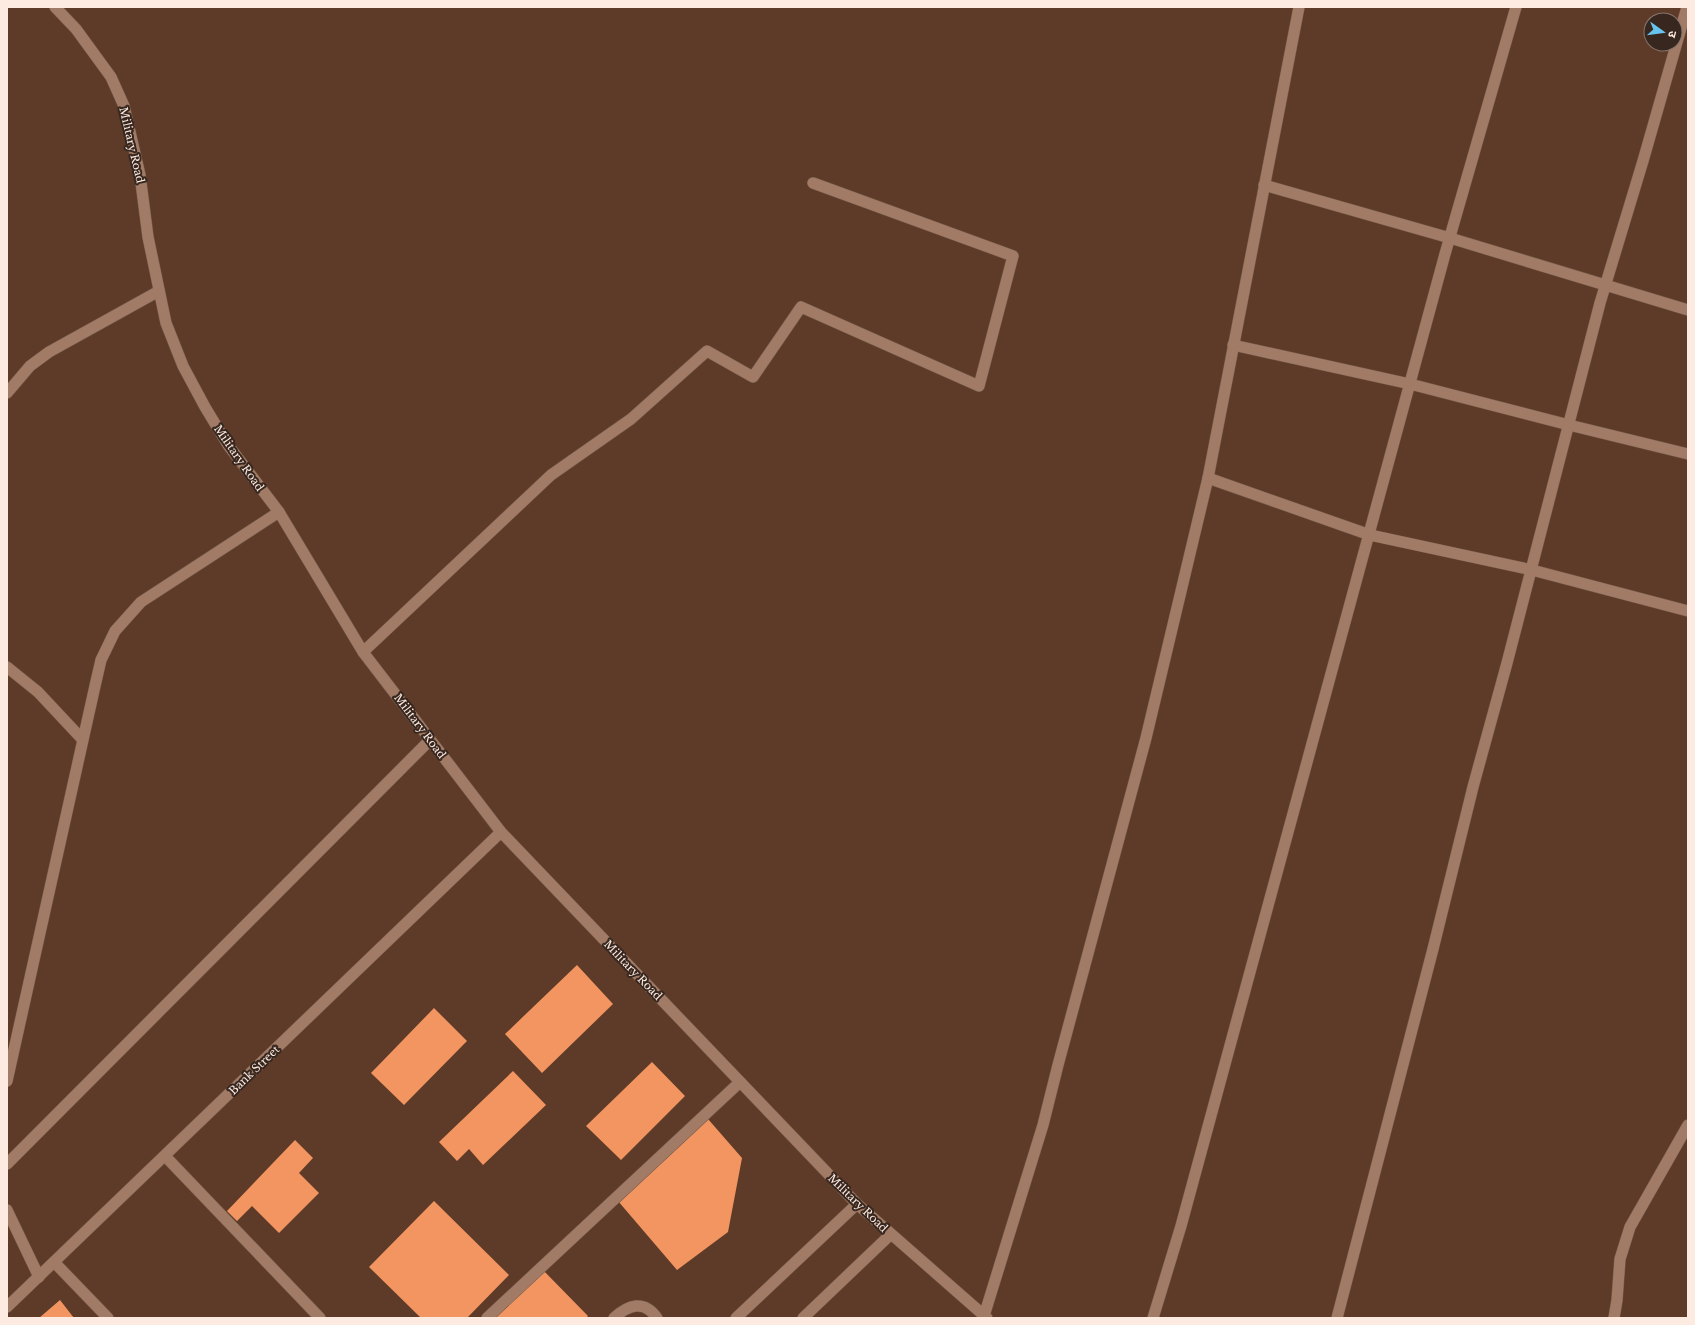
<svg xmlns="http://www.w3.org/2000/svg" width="1695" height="1325" font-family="'Libre Baskerville','Noto Sans Devanagari',serif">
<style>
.building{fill:#f39560}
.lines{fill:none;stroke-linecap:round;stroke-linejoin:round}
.service-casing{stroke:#765a4a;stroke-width:12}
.minor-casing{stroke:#765a4a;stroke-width:12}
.tertiary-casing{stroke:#765a4a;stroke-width:12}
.service{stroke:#a17b66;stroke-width:11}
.minor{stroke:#a17b66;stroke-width:11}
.tertiary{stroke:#a17b66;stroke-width:11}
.labels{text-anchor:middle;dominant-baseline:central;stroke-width:4;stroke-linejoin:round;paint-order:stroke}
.street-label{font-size:11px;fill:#fdebe2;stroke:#37271e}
</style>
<rect width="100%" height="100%" fill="#5d3b28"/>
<path class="building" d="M577,965L613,1004L542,1073L505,1034Z
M434,1008L467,1041L404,1105L371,1073Z
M652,1062L685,1096L621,1160L586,1126Z
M513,1071L546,1105L483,1165L469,1149L457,1161L439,1142Z
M708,1119L742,1158L728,1232L677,1270L618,1201Z
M295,1140L313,1158L299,1173L319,1193L279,1233L252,1206L237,1221L227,1211Z
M434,1201L509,1275L467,1318H421L369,1267Z
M542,1269L588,1316L586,1318H494Z
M60,1300L74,1318H39Z"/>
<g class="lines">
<defs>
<path id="service" d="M614,1318C628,1305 644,1299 657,1318"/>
<path id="minor" d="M1264,185L1450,238L1688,310
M1233,345L1410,384L1569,425L1688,454
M7,393L30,366L49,352L159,291
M1208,478L1370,535L1532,570L1688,611
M363,652L551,475L631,419L707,351L753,377L801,307L979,386L1013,256L813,183
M7,667L38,692L82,739
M7,1081L95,686L101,660L115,631L141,602L279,512
M165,1156L320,1318
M7,1164L430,740
M7,1210L39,1277
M54,1262L108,1318
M487,1318L740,1082
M1153,1318L1181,1226L1445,254L1516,7
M1337,1318L1433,949L1473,787L1507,663L1600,303L1643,161L1687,7
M1614,1318L1617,1300L1620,1259L1630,1227L1688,1125"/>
<path id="tertiary" d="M55,7L76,29L111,77L124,106L140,175L148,237L166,323L183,366L205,407L228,445L279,512L363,652L501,832L857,1204L987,1318
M7,1307L501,832
M984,1316L1043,1125L1058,1065L1146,738L1208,478L1299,7
M736,1318L857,1204
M803,1318L890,1235"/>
</defs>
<use href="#service" class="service-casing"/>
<use href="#minor" class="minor-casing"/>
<use href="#tertiary" class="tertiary-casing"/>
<use href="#service" class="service"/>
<use href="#minor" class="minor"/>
<use href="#tertiary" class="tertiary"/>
</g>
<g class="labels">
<g class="street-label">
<text transform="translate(132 145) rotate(77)">Military Road</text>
<text transform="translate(239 458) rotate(55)">Military Road</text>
<text transform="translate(420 726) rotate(53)">Military Road</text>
<text transform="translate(633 970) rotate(46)">Military Road</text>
<text transform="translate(254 1070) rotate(-44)">Bank Street</text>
<text transform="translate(858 1203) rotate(44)">Military Road</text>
</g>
</g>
<rect width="1695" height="1325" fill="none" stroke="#fdebe2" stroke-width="16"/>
<g transform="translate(1663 32) rotate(104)"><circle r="19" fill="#37271e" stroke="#86756c"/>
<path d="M0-3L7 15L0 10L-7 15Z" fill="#66c4ef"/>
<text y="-6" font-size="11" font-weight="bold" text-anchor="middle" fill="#fdebe2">उ</text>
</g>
</svg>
